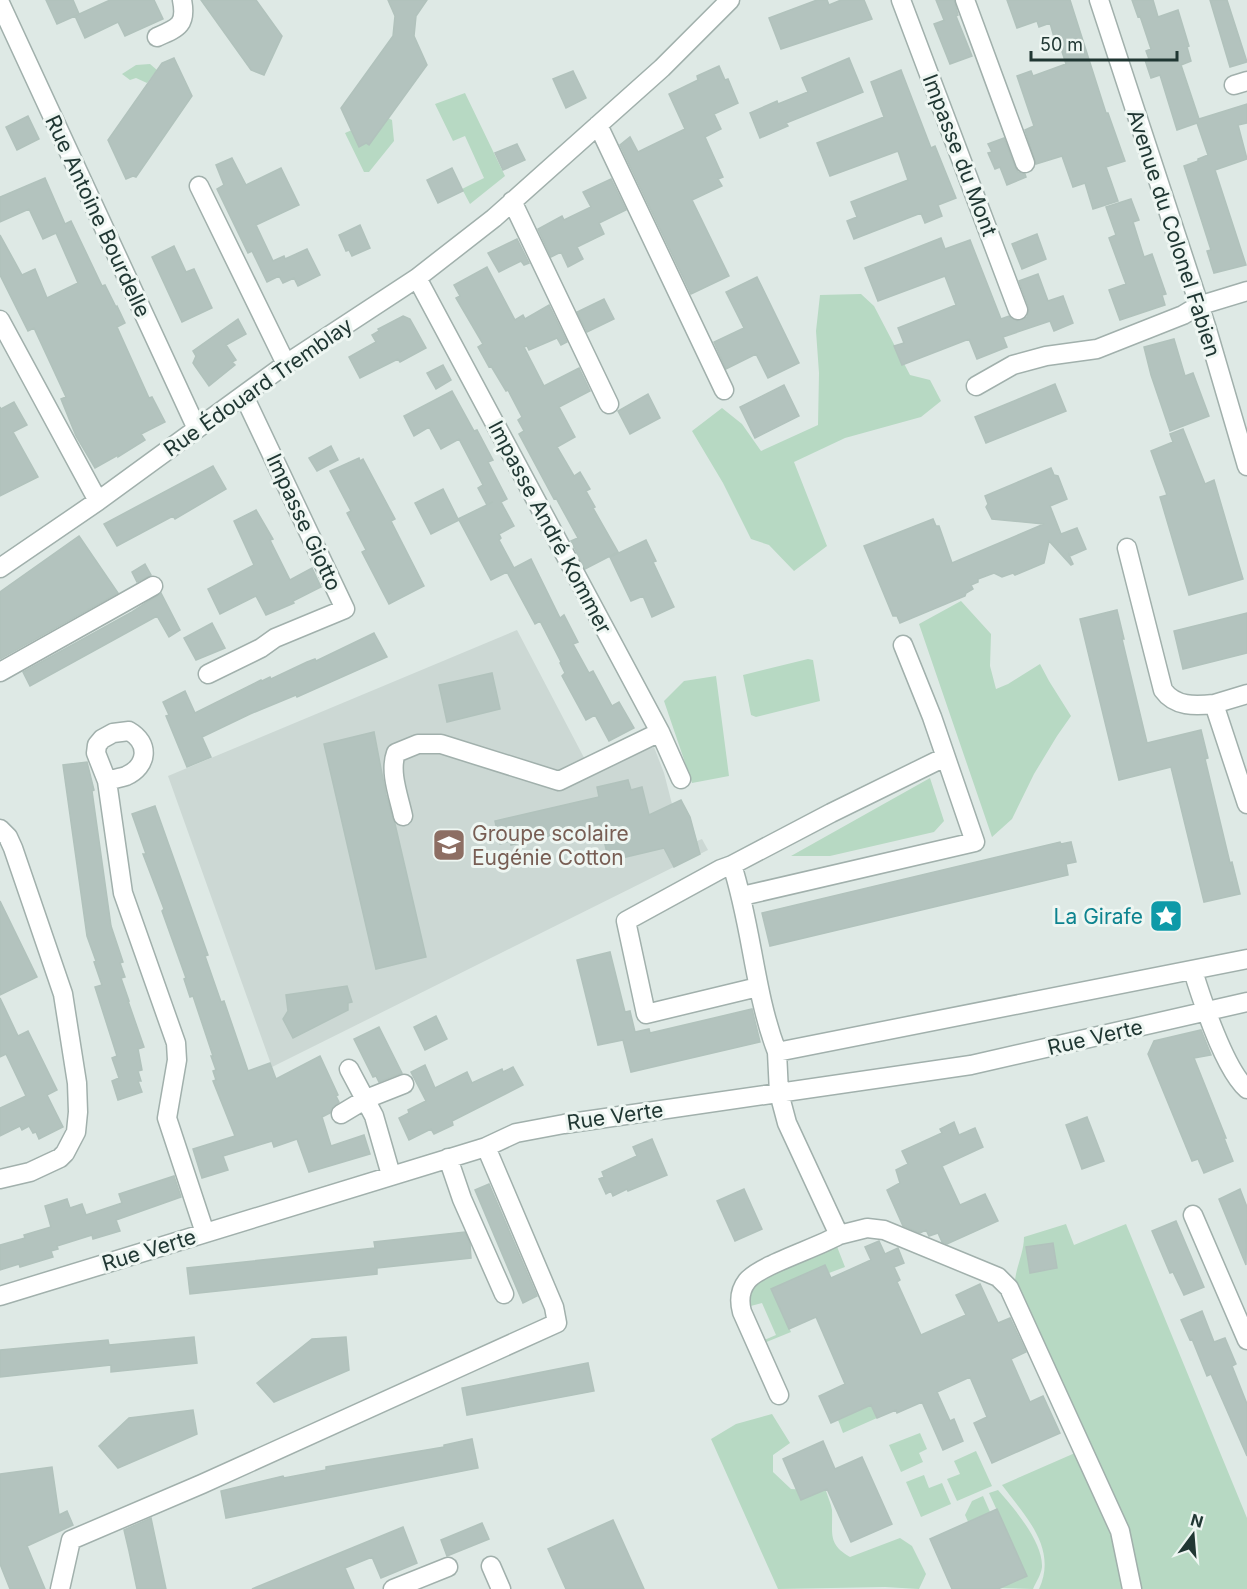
<svg xmlns="http://www.w3.org/2000/svg" width="1247" height="1589" font-family="Inter,sans-serif">
<style>
.built{fill:#ccd8d4}
.green{fill:#b7d9c3;fill-rule:evenodd}
.building{fill:#b3c3be;stroke:#b1c2bc;stroke-width:1.5}
.lines{fill:none;stroke-linecap:round;stroke-linejoin:round}
.minor-casing{stroke:#a1b0ac;stroke-width:21}
.minor{stroke:#fff;stroke-width:18}
.labels{text-anchor:middle;dominant-baseline:central;stroke-width:6;stroke-linejoin:round;paint-order:stroke}
.street-label{font-size:21px;fill:#203733;stroke:#eef6f2}
.education-label{font-size:21px;fill:#785e54;stroke:#eef6f2;text-anchor:start}
.culture-label{font-size:21px;fill:#0d838f;stroke:#eef6f2;text-anchor:end}
</style>
<rect width="100%" height="100%" fill="#dee9e5"/>
<path class="built" d="M517,630L591,771L654,747L664,773L672,804L681,800L690,817L697,841L702,839L708,850L272,1067L168,776Z"/>
<path class="green" d="M150,64L157,70L147,83L136,78L130,80L122,74L136,65Z
M465,93L505,176L470,204L462,189L484,178L465,136L453,141L435,104Z
M388,118L392,120L394,141L369,172H364L345,133L352,130L359,147L366,143Z
M861,294L874,306L910,375L930,380L941,401L921,417L845,438L794,462L827,546L794,571L769,545L751,539L723,483L692,431L722,408L742,424L761,451L818,425L819,373L816,331L820,295Z
M961,601L991,634L990,666L996,689L1008,684L1040,664L1049,681L1071,716L1057,736L1034,774L1012,819L992,837L919,624Z
M808,659L813,660L820,701L756,717L751,715L743,675Z
M716,676L729,776L692,783L664,701L684,681Z
M930,778L944,821L934,832L830,856H791Z
M1066,1224L1074,1245L1126,1224L1247,1518V1589H1137L1015,1289C1013,1272 1024,1255 1024,1237ZM1053,1243L1057,1268L1031,1272L1027,1247Z
M836,1244L845,1267L829,1273L825,1265L772,1289L791,1332L764,1343L762,1341L776,1335L762,1303L747,1307V1297L756,1281Z
M871,1405L877,1418L843,1433L838,1420Z
M772,1414L790,1443L773,1455V1472L791,1489L826,1491C828,1497 831,1504 832,1510C833,1533 827,1544 850,1557L900,1538L912,1546L926,1574L919,1589L885,1587L778,1589L711,1439L736,1424Z
M920,1433L927,1449L919,1453L923,1462L901,1472L889,1445Z
M976,1451L992,1486L957,1501L947,1479L960,1474L954,1461Z
M1075,1453L1108,1526L1117,1554L1122,1589H1039C1058,1548 1025,1516 1002,1485Z
M924,1475L929,1488L942,1483L951,1504L921,1517L906,1482Z
M998,1490C1014,1508 1043,1542 1042,1567C1041,1575 1036,1582 1033,1589L1000,1588L1027,1576L989,1493Z
M983,1496L990,1512L970,1521L974,1535L965,1515L972,1501Z"/>
<path class="building" d="M46,0H73L79,14L75,16L110,0H154L163,19L125,36L118,22L85,38L75,16L57,24Z
M201,0H256L282,36L264,75L251,70Z
M388,0H427L416,16L414,36L427,65L369,145L366,143L359,147L341,108L393,36L395,16Z
M817,0H827L829,5L841,0H864L872,19L781,49L769,18Z
M936,0H954L958,15L956,16L972,56L950,64L934,24L945,20H944Z
M1007,0H1070L1106,113H1108L1125,161L1106,167L1118,201L1093,209L1085,183L1073,187L1062,156L1036,164L1025,130L1034,126L1017,76L1031,71L1033,76L1066,64L1057,36L1054,37L1050,23L1039,27L1037,21L1017,28Z
M1132,0H1153L1158,17L1178,10L1189,46L1187,47L1191,61L1181,65L1199,119L1247,104V123L1238,125L1247,159L1215,170L1246,265L1214,273L1207,251L1211,250L1184,166L1198,161V159L1208,155L1197,123L1177,130L1160,75L1151,78L1145,60L1149,59L1146,51L1151,49L1140,16L1138,17Z
M1210,0H1227L1247,62L1230,67Z
M174,58L192,96L136,177L133,176L126,179L108,140L162,63Z
M849,58L863,92L786,123L788,126L760,138L750,113L777,101L778,104L808,92L802,78Z
M719,66L725,80L728,79L738,103L714,114L721,129L705,137L723,177L718,179L722,186L692,200L729,276L691,294L620,145L630,137L638,152L685,129L669,94L698,80L697,76Z
M901,70L931,148L935,146L956,198L938,205L942,216L925,223L921,213L854,239L847,221L857,217L851,202L908,180L898,151L830,176L817,143L884,117L871,82Z
M573,71L586,98L566,108L553,79Z
M28,116L39,139L17,150L6,127Z
M1004,138L1015,167L1018,172L1025,174L1026,177L1007,185L1000,167L995,169L988,153L992,152L988,144Z
M517,144L525,160L503,170L495,153Z
M232,158L246,185L281,168L299,205L256,225L273,261L284,256L285,259L307,249L320,275L298,286L294,278L283,283L279,276L267,282L252,251L248,253L217,189L224,185L216,165Z
M452,168L463,191L438,203L427,180Z
M45,178L65,224L71,221L102,286L105,285L116,307L117,306L125,323L117,327L149,398L152,397L165,422L141,434L145,440L118,457V455L95,468L76,436L61,399L66,397L34,328L28,331L0,275V235L22,275L35,269L47,298L78,283L56,233L43,239L29,209L0,222V197Z
M611,179L626,210L599,223L604,234L577,247L583,259L568,267L561,252L551,257L538,229L562,216L564,220L591,207L583,192Z
M1131,199L1139,220L1133,222L1144,257L1152,254L1166,294L1162,295L1165,305L1120,320L1109,290L1126,284L1109,238L1116,235L1106,207Z
M360,225L370,248L352,256L349,250L346,251L339,235Z
M1037,234L1046,259L1022,269L1012,244Z
M941,238L945,249L970,240L1001,319L1009,316L1017,321L1027,317L1029,308L1019,281L1038,274L1048,301L1063,296L1073,323L1054,331L1050,321L1003,337L1007,347L977,359L969,339L902,365L894,346L904,343L898,328L956,305L945,276L878,301L865,268Z
M517,239L529,263L524,265L521,261L499,272L488,253Z
M174,246L186,272L194,269L212,308L182,322L152,257Z
M487,267L515,320L523,315L525,319L549,305L567,342L561,345L557,338L529,350L527,346L524,347L544,386L579,368L590,391L559,407L575,437L557,447L574,476L580,472L590,489L586,491L595,507L593,508L618,552L585,569L571,541L578,538L556,498L554,499L519,434L524,431L518,420L522,417L508,390L506,391L491,366L489,367L478,347L483,344L456,298L460,296L454,285Z
M757,277L799,363L768,378L756,354L726,369L714,342L744,328L726,292Z
M604,299L614,319L587,332L577,312Z
M403,316L410,319L426,348L400,362L398,359L360,378L349,357L376,342L372,335L379,331L378,329Z
M238,319L246,334L226,345L236,360L232,362L235,365L209,386L195,366L193,363L196,356L193,351Z
M1174,339L1185,376L1193,373L1209,416L1170,431L1151,375L1144,347Z
M443,365L451,380L436,389L427,373Z
M1055,384L1066,411L986,443L975,417Z
M784,385L799,416L755,438L740,407Z
M452,391L474,431L477,430L493,460L488,462L507,499L501,502L514,526L499,534L501,538L499,540L514,568L531,559L560,618L564,615L578,642L573,644L589,673L593,671L612,706L619,702L634,728L609,741L595,715L586,720L562,676L565,673L560,663L561,662L540,621L535,624L507,572L491,580L459,520L431,534L415,503L443,489L458,519L493,502L487,505L478,488L483,485L459,439L441,449L429,427L414,436L404,416Z
M648,394L660,418L630,434L618,411Z
M14,402L27,425L13,432L38,477L0,496V407L1,409Z
M1183,429L1205,484L1214,480L1243,579L1189,595L1160,497L1167,495L1151,451L1173,442L1170,434Z
M331,446L338,460L317,471L309,458Z
M359,458L360,461L363,459L395,519L391,521L424,586L389,604L362,552L366,550L347,513L351,511L330,471Z
M213,466L226,489L175,519L173,516L117,546L104,524Z
M1051,468L1054,475L1058,476L1067,499L1050,506L1061,534L1077,528L1086,549L1070,556L1068,553L1073,564L1071,565L1049,541L1044,563L1015,575L1013,573L1002,577L994,573L978,579V582L971,585L973,589L966,593L965,596L900,623L897,616H893L864,546L933,519L936,526H939L952,563L1044,524L992,519L986,507L988,504L985,496Z
M256,510L273,539L270,540L290,580L312,568L321,587L293,601L294,603L266,615L256,596L220,614L208,589L254,565L234,521Z
M79,536L118,593L0,659V592Z
M646,540L656,561L653,562L674,607L652,617L643,596L631,601L610,557Z
M145,564L151,575L137,582L132,572Z
M161,593L180,630L169,637L157,616L30,686L23,672L132,612Z
M1117,610L1124,639H1122L1147,743L1201,730L1208,758L1205,759L1230,863L1232,862L1240,894L1204,902L1171,767L1119,780L1080,619Z
M1247,613V653L1183,669L1174,631Z
M212,623L225,648L196,660L184,638Z
M374,633L387,657L297,697L296,695L250,714L202,737L211,757L187,767L166,716L169,715L163,702L185,691L195,713L261,680L262,681L270,677L271,679L307,662L315,659L316,661Z
M492,673L500,709L447,722L439,685Z
M374,732L386,795L395,824L426,957L376,969L324,744Z
M87,762L94,790L92,791L111,926L123,962L120,963L125,977L121,978L129,1001H128L144,1047L138,1049L142,1070L138,1071L141,1081H138L142,1092L118,1100L112,1081L119,1078L112,1058L117,1056L95,987L102,985L94,962L96,961L87,936L63,765Z
M628,780L631,790L642,787L649,815L681,800L690,817L700,854L674,867L664,848L609,861L600,824L511,845L510,841L500,844L495,821L599,797L597,787Z
M155,806L208,955L205,956L221,1002L224,1001L248,1071L270,1063L276,1079L320,1056L338,1095L336,1096L339,1102L332,1108L330,1113L322,1117L331,1146L364,1135L370,1154L309,1172L297,1139L274,1147L272,1141L223,1156L228,1170L202,1178L193,1149L235,1136L213,1081L216,1080L213,1071L216,1070L211,1056H213L193,996L190,997L184,979L186,978L162,911L164,909L143,854H146L132,814Z
M1060,842L1061,844L1071,842L1076,862L1066,864L1068,875L770,946L762,913Z
M0,901L37,977L0,995Z
M610,952L625,1012L630,1011L635,1032L649,1029L650,1033L752,1009L760,1042L631,1072L623,1040L598,1045L577,960Z
M347,986L352,1002L348,1003V1010L293,1038L283,1019L288,1011L286,995Z
M0,998L18,1036L28,1031L57,1090L47,1095L63,1127L39,1139L36,1132L33,1133L29,1126L22,1130L20,1126L0,1136V1108L26,1096L6,1054L0,1057Z
M436,1016L447,1039L425,1050L414,1027Z
M379,1027L402,1073L379,1082L376,1076L373,1077L354,1039Z
M1201,1030L1211,1055L1194,1058L1226,1138H1224L1233,1161L1204,1173L1198,1159L1192,1161L1148,1054L1154,1041Z
M425,1065L435,1088L467,1072L472,1083L502,1069L503,1072L513,1067L523,1085L452,1121L453,1125L434,1134L431,1129L409,1140L399,1118L409,1113L408,1110L426,1101L411,1072Z
M1087,1117L1104,1161L1082,1169L1066,1125Z
M954,1122L959,1135L975,1128L983,1147L942,1166L960,1205L985,1194L998,1221L947,1244L942,1242L938,1233L929,1236L926,1230L920,1233L903,1226L887,1190L900,1183L896,1170L908,1164L902,1151L942,1133L940,1129Z
M652,1139L667,1175L628,1191L627,1189L613,1196L611,1191L606,1194L599,1179L604,1177L602,1172L637,1156L633,1147Z
M174,1176L181,1197L116,1220L120,1231L93,1239L92,1235L57,1246L58,1249L51,1251L53,1257L20,1267L19,1264L0,1270V1245L25,1238L24,1235L51,1227L45,1206L67,1199L70,1208L82,1204L86,1215L122,1203L119,1194Z
M489,1184L537,1296L523,1303L475,1190Z
M744,1189L762,1229L735,1241L717,1201Z
M1240,1189L1247,1207L1246,1265L1219,1199Z
M1176,1221L1204,1287L1184,1295L1173,1272L1170,1273L1152,1231Z
M465,1232L470,1244L471,1258L377,1268V1274L190,1294L187,1268L375,1248L374,1242Z
M879,1241L885,1254L898,1248L904,1263L894,1267L900,1280L897,1282L921,1335L966,1315L956,1295L980,1284L998,1323L1010,1318L1026,1352L1011,1359L1030,1402L1043,1396L1060,1433L992,1463L974,1423L987,1417L970,1377L937,1392L950,1421L954,1419L963,1441L943,1450L922,1402L897,1413L896,1410L877,1418L871,1405L831,1423L819,1396L845,1384L816,1317L789,1329L771,1289L825,1265L831,1278L871,1260L865,1247Z
M1053,1243L1057,1268L1030,1273L1026,1247Z
M1202,1311L1214,1342L1225,1338L1236,1364L1232,1366L1247,1404V1456L1211,1374L1207,1376L1192,1339L1190,1340L1181,1320Z
M194,1337L197,1363L111,1372V1365L0,1377V1350L108,1340L109,1345Z
M346,1337L349,1370L274,1402L257,1383L312,1339Z
M588,1363L594,1391L467,1415L462,1388Z
M193,1410L197,1434L118,1468L99,1446L129,1418Z
M472,1439L478,1468L226,1518L221,1491L283,1476L284,1478L326,1470V1467L444,1447V1445Z
M823,1441L835,1469L862,1457L892,1524L851,1542L827,1489L801,1500L783,1459Z
M52,1467L59,1515L67,1511L73,1525L27,1546L45,1589H10L0,1564V1474Z
M997,1509L1027,1576L998,1589H952L930,1539Z
M151,1518L166,1589H137L129,1551L124,1530Z
M613,1520L644,1589H566L548,1549Z
M482,1523L489,1539L447,1556L441,1540Z
M403,1527L417,1563L381,1578L372,1557L345,1568L354,1589H252Z"/>
<g class="lines">
<defs>
<path id="minor" d="M901,0L1018,310
M965,0L1025,163
M1099,0L1206,326L1247,466
M0,3L197,429
M157,37C178,28 187,25 182,0
M1234,85L1247,81
M598,125L724,390
M199,186L286,364
M512,201L609,404
M417,278L660,732L681,779
M0,320L98,501
M976,386L1013,365L1046,356L1097,349L1183,315L1198,306L1247,291
M1127,548L1163,690C1175,707 1195,706 1214,704L1247,804
M0,568L98,501L286,364L417,278L494,218L662,68L730,0
M0,672L153,586
M208,674L261,648L275,638L345,609L244,396
M1214,704L1247,694
M107,781C113,779 120,778 126,776C148,766 150,743 129,731L113,733L102,739L97,745L96,753L107,781L123,893L176,1043L177,1060L167,1118L205,1233
M403,816C399,797 389,772 396,753L418,744H441L559,781L660,732
M0,829L8,837L13,848L63,994L77,1083L78,1112L76,1132L65,1153L60,1158L30,1172L0,1179
M732,865C752,926 754,992 777,1052
M742,896L975,842L932,717L903,645
M1193,971C1202,1000 1225,1070 1247,1089
M758,987L646,1014L626,921L721,869L732,865L831,813L945,757
M349,1069L374,1116L391,1175
M341,1114L366,1099L404,1084
M448,1158L462,1199L504,1294
M1193,1215L1247,1340
M0,1296L486,1147L516,1133L564,1124L971,1065L1247,1002
M779,1395L742,1312C739,1301 740,1290 747,1281C760,1265 817,1248 839,1235
M491,1566L501,1589
M60,1589L71,1540L202,1484L557,1323L554,1307L486,1147
M393,1589L448,1567
M1132,1589L1120,1531L1009,1288L998,1277L884,1230L867,1228L839,1235L787,1123L779,1093L777,1052L1247,959"/>
</defs>
<use href="#minor" class="minor-casing"/>
<use href="#minor" class="minor"/>
</g>
<defs>
<symbol id="school-square" viewBox="-11 -11 22 22"><rect x="-9" y="-9" width="18" height="18" rx="4" fill="#8d6e63" stroke="#eef6f2"/><path d="M0-5L7-2L0 1L-7-2ZM-4 1L0 2.5L4 1V4Q0 6-4 4Z" fill="#fff"/></symbol>
<symbol id="sight-square" viewBox="-11 -11 22 22"><rect x="-9" y="-9" width="18" height="18" rx="4" fill="#0f9aa8" stroke="#eef6f2"/><path d="M0-6L1.8-2.2L6-1.7L2.9 1.2L3.7 5.4L0 3.3L-3.7 5.4L-2.9 1.2L-6-1.7L-1.8-2.2Z" fill="#fff"/></symbol>
</defs>
<g fill-rule="evenodd">
<use href="#school-square" x="430" y="826" width="38" height="38"/>
<use href="#sight-square" x="1147" y="897" width="38" height="38"/>
</g>
<g class="labels">
<g class="street-label">
<text transform="translate(960 155) rotate(69)">Impasse du Mont</text>
<text transform="translate(98 216) rotate(65)">Rue Antoine Bourdelle</text>
<text transform="translate(1174 233) rotate(72)">Avenue du Colonel Fabien</text>
<text transform="translate(258 387) rotate(-35)">Rue Édouard Tremblay</text>
<text transform="translate(304 522) rotate(65)">Impasse Giotto</text>
<text transform="translate(550 527) rotate(62)">Impasse André Kommer</text>
<text transform="translate(1095 1037) rotate(-13)">Rue Verte</text>
<text transform="translate(615 1116) rotate(-8)">Rue Verte</text>
<text transform="translate(149 1250) rotate(-17)">Rue Verte</text>
</g>
<g class="education-label">
<text x="472" y="833">Groupe scolaire<tspan x="472" dy="24">Eugénie Cotton</tspan></text>
</g>
<g class="culture-label">
<text x="1143" y="916">La Girafe</text>
</g>
</g>
<g transform="translate(1193 1535) rotate(16)" stroke="#eef6f2" stroke-width="4.5" paint-order="stroke">
<path d="M0-4.5L10 22L0 15L-10 22Z" fill="#203733"/>
<text y="-9" font-size="16" font-weight="bold" text-anchor="middle" fill="#203733">N</text>
</g>
<path d="M1031 51v9h146v-9" fill="none" stroke="#203733" stroke-width="3"/>
<text x="1040" y="51" font-size="18" fill="#203733" stroke="#eef6f2" stroke-width="4.5" paint-order="stroke">50 m</text>
</svg>
